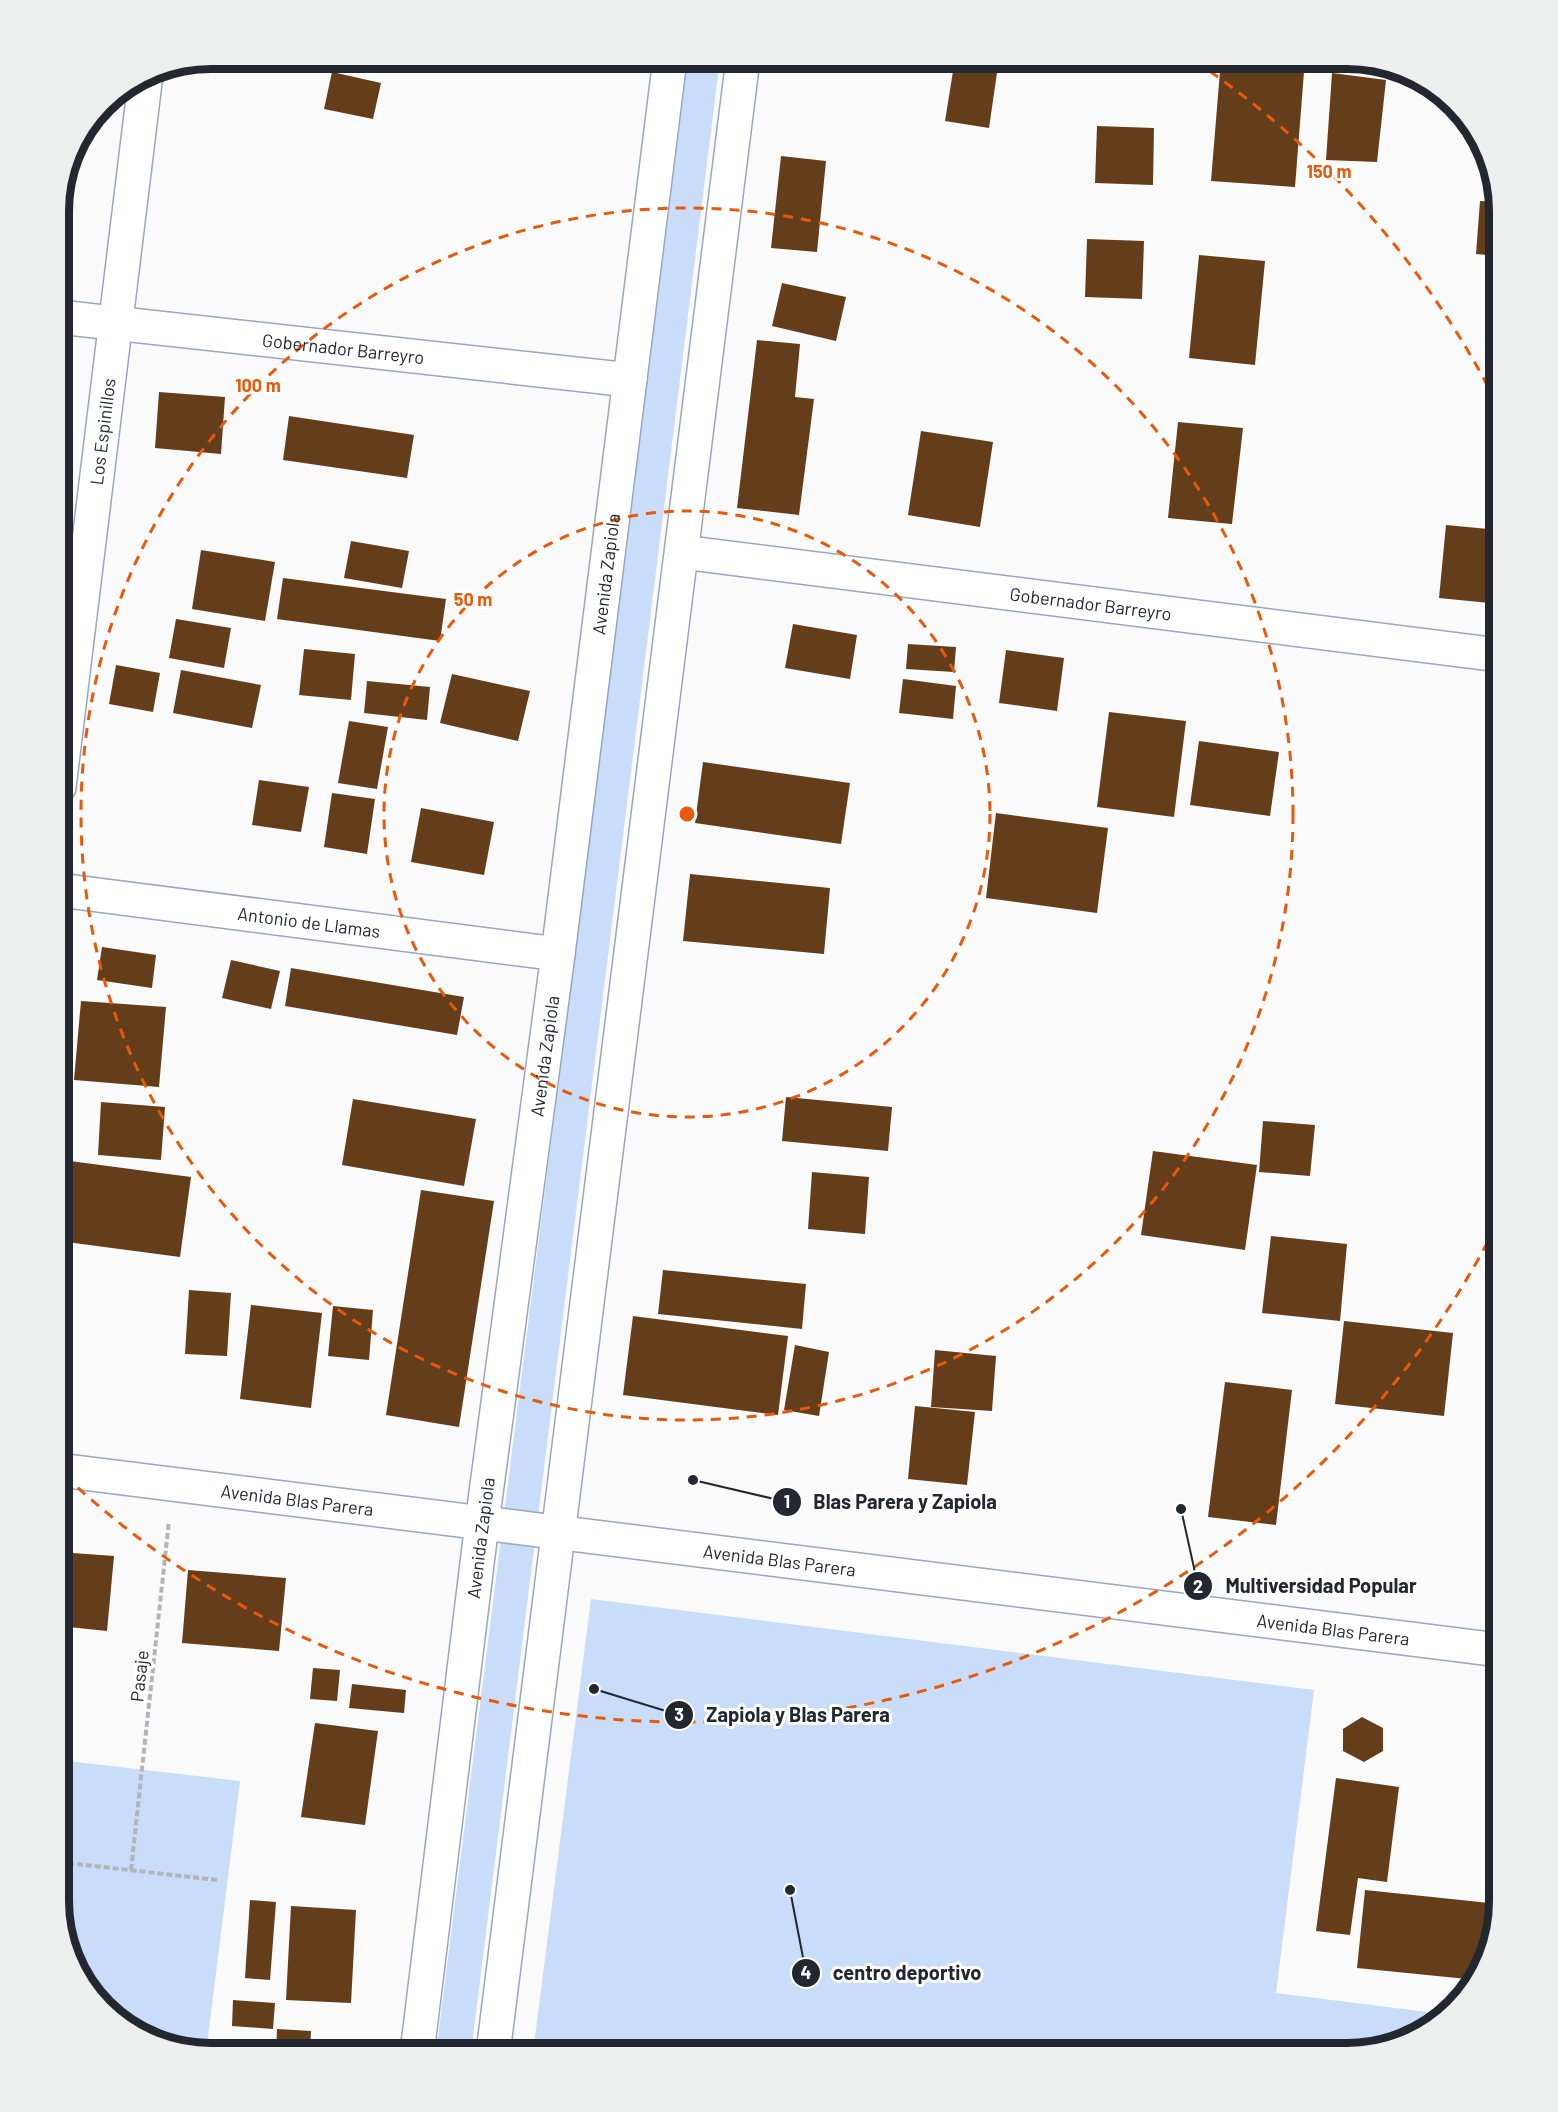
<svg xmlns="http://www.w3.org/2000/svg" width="1558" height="2112" font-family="Barlow,sans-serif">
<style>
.green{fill:#c9dcfa}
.building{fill:#643d1a}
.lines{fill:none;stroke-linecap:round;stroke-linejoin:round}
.minor-casing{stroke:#99a7bd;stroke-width:36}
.major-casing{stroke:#99a7bd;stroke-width:36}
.path{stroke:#b2b4b7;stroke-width:4;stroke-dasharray:6 3;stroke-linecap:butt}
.minor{stroke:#fff;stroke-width:33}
.major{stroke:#fff;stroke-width:33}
.ring{fill:none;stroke:#e8590c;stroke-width:3;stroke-dasharray:10 8}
.labels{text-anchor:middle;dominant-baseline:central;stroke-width:6;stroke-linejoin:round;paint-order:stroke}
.street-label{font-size:18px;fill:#222730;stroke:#fff}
.rim{fill:none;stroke:#222730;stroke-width:8}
.centre{fill:#e8590c;stroke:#fff;stroke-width:3}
.ring-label{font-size:18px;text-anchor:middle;font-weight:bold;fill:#e8590c;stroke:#fff;stroke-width:6;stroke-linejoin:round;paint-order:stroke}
.leader{fill:none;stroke:#222730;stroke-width:2}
.callout-dot{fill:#222730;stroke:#fff;stroke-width:2}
.mark-label{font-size:18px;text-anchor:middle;font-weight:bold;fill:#fff}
.callout-label{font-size:20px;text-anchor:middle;font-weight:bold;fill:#222730;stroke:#fff;stroke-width:6;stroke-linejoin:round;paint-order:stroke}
</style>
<rect width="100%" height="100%" fill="#fafafa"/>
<path class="green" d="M688,59H720L471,2053H436Z
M591,1599L1314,1690L1276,1993L1443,2014L1424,2033L1347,2053H533Z
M59,1760L240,1781L206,2053L134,2033L79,1978L59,1901Z"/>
<path class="building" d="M955,59H999L989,128L945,121Z
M1221,59H1305L1295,187L1211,181Z
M332,72L381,83L373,119L324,109Z
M1332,73L1386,80L1377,162L1326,160Z
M1097,126L1154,128L1153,185L1095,183Z
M781,156L826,161L817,252L771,248Z
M1480,201L1497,202L1500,211L1499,256L1476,254Z
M1087,239L1144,241L1142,299L1085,297Z
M1199,255L1265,261L1255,365L1189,358Z
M782,283L846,297L836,341L772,326Z
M757,340L800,344L795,397L814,399L799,515L737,508Z
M1498,346H1499V390L1491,389Z
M159,392L225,397L221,454L155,448Z
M289,416L414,435L407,478L283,460Z
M1178,422L1243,428L1232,524L1168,518Z
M921,431L993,442L980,527L908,515Z
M1446,525L1499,530V604L1439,598Z
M351,541L409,551L402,588L344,578Z
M201,550L275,562L265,621L192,609Z
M283,578L446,599L440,641L277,619Z
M176,619L231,628L224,668L169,658Z
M793,624L857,635L850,679L785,668Z
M908,644L956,647L954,672L906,669Z
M304,649L355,654L351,700L299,695Z
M1006,650L1064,658L1057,711L999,703Z
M116,665L160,673L153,712L109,704Z
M181,670L261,685L252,728L173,713Z
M452,674L530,691L518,741L440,723Z
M903,679L956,686L953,719L899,713Z
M367,681L430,687L427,720L364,713Z
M1109,712L1186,721L1174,817L1097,807Z
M349,721L388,727L377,789L338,783Z
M1199,741L1279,752L1270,816L1190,805Z
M703,762L850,783L841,844L695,823Z
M259,780L309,787L301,832L252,825Z
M332,793L375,799L367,854L324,847Z
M421,808L494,822L484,875L411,862Z
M996,813L1108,828L1097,913L986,898Z
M690,874L830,888L824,954L683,941Z
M102,947L156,955L152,988L97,980Z
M231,960L280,971L271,1009L222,998Z
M291,968L464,997L457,1035L285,1006Z
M81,1001L166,1007L159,1087L74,1080Z
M786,1097L892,1107L888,1151L782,1141Z
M353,1099L476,1119L464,1186L342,1165Z
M101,1102L165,1107L161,1160L98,1155Z
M1263,1121L1315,1125L1310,1176L1259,1172Z
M1153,1151L1257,1165L1245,1250L1141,1235Z
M70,1161L191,1177L180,1257L59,1241Z
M812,1172L869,1177L865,1234L808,1229Z
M421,1190L494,1201L459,1427L386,1415Z
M1271,1236L1347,1244L1340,1321L1262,1313Z
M59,1260L72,1261L68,1297L59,1296Z
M663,1270L806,1284L802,1329L658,1314Z
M189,1290L231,1293L227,1356L185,1354Z
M251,1305L322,1313L311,1408L240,1399Z
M333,1306L373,1310L369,1360L328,1356Z
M633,1316L788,1336L778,1415L623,1395Z
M1344,1321L1453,1333L1444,1416L1335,1404Z
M795,1345L829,1352L819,1416L784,1410Z
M935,1350L996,1356L992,1411L931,1407Z
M1225,1382L1292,1390L1276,1525L1208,1517Z
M915,1406L975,1412L967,1485L908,1479Z
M59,1552L114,1556L107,1631L59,1626Z
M188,1570L286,1578L279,1651L182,1643Z
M313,1668L340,1670L337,1701L310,1699Z
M352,1684L406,1690L404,1713L349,1708Z
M1362,1717L1383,1728V1751L1364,1762L1343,1751V1729Z
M315,1723L378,1731L365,1825L301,1817Z
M1336,1778L1399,1787L1387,1882L1358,1878L1350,1935L1316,1931Z
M1365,1890L1499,1904L1479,1978L1477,1980L1357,1968Z
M250,1900L276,1902L270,1980L245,1978Z
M291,1906L356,1910L351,2003L286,2000Z
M233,2000L275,2003L273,2029L232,2026Z
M277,2029L311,2031L310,2053H276Z"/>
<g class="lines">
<defs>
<g id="minor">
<path id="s1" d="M59,317L630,380"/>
<path id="s2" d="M682,552L1499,655"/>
<path id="s3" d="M59,787L146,74"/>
<path id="s4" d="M59,890L558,954"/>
</g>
<g id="major">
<path id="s5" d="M59,1470L1499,1650"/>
<path id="s6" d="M417,2053L482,1523L558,954L670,59"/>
<path d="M493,2053L743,59"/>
</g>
</defs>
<use href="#minor" class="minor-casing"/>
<use href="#major" class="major-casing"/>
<path class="path" d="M59,1862L217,1880
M131,1870L169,1521"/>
<use href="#minor" class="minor"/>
<use href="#major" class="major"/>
</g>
<g class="ring">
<circle cx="687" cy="814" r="303"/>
<circle cx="687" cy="814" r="606"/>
<path d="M1496 1226A908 908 0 0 1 62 1473M79 139A908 908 0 0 1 166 70M1195 61A908 908 0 0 1 1496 402"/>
</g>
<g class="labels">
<g class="street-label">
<text stroke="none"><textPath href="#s1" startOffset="286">Gobernador Barreyro</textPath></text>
<text stroke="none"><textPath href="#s3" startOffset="358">Los Espinillos</textPath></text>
<text stroke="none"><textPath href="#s6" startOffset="1491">Avenida Zapiola</textPath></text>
<text stroke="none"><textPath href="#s2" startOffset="412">Gobernador Barreyro</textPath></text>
<text stroke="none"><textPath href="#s4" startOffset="252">Antonio de Llamas</textPath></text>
<text stroke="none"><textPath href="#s6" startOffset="1005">Avenida Zapiola</textPath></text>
<text stroke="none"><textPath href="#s5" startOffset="240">Avenida Blas Parera</textPath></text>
<text stroke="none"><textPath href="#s6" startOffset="519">Avenida Zapiola</textPath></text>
<text stroke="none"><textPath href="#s5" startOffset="726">Avenida Blas Parera</textPath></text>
<text stroke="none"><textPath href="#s5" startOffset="1284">Avenida Blas Parera</textPath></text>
<text transform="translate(139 1676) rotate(-84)">Pasaje</text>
</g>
</g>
<path d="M0 0H1558V2112H0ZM211 69H1347A142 142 0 0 1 1489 211V1901A142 142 0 0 1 1347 2043H211A142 142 0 0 1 69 1901V211A142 142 0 0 1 211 69Z" fill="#edeeee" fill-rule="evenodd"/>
<path class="rim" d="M211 69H1347A142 142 0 0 1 1489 211V1901A142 142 0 0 1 1347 2043H211A142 142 0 0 1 69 1901V211A142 142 0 0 1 211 69Z"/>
<circle cx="687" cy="814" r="9" class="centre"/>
<g class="ring-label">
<text x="1329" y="178">150 m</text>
<text x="258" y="392">100 m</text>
<text x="473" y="606">50 m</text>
</g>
<path class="leader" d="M693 1480L787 1502M1181 1509L1198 1586M594 1689L679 1715M790 1890L806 1973"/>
<g class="callout-dot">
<circle cx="693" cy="1480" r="6"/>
<circle cx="1181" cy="1509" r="6"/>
<circle cx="594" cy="1689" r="6"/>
<circle cx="790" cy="1890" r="6"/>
<circle cx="787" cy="1502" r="15"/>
<circle cx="1198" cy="1586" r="15"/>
<circle cx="679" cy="1715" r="15"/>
<circle cx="806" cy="1973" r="15"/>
</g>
<g class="mark-label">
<text x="787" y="1508">1</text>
<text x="1198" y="1593">2</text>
<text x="679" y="1721">3</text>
<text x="806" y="1979">4</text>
</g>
<g class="callout-label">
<text x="905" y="1509">Blas Parera y Zapiola</text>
<text x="1321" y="1593">Multiversidad Popular</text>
<text x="798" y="1722">Zapiola y Blas Parera</text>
<text x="907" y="1980">centro deportivo</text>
</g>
</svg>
